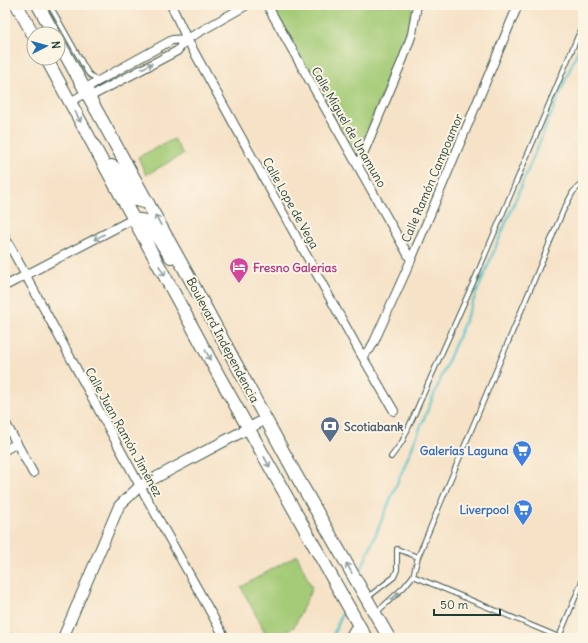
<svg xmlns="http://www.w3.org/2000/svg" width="588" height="643" font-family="Delius,sans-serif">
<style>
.green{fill:#a4cb77;stroke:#628456}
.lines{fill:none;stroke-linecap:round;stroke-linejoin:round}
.stream{stroke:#54c2cb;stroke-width:2.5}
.service-casing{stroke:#3f564a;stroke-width:6}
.minor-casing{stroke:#3f564a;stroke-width:10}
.tertiary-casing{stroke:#3f564a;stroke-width:12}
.primary-casing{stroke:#3f564a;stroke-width:14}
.service{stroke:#fff;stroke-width:4}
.minor{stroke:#fff;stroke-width:8}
.tertiary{stroke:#fff;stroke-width:10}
.primary{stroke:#fff;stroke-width:12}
.oneway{stroke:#8f9e9a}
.labels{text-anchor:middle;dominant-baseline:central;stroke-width:4;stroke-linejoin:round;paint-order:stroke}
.street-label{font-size:12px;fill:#1f3d34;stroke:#fcf5e5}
.hotel-label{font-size:12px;font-weight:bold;fill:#b23c85;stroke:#fcf5e5;text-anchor:start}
.service-label{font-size:12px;font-weight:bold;fill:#4e5e75;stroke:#fcf5e5;text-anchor:start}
.shop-label{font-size:12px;font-weight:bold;fill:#366cbe;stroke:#fcf5e5;text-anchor:end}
</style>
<rect width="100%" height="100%" fill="#fcf5e5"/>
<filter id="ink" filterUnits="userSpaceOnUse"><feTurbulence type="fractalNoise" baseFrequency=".025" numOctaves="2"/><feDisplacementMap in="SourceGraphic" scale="8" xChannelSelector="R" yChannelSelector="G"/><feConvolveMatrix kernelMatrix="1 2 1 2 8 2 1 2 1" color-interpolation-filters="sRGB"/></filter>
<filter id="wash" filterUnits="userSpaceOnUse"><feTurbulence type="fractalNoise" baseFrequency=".012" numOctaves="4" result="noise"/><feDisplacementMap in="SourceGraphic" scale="16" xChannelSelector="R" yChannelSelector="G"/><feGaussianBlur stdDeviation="0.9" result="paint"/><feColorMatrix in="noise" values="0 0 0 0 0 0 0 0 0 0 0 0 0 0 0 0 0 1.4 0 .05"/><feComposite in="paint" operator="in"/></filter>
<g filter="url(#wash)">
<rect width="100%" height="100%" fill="#f6e2c7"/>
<path class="green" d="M271,5H413L407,33L357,156Z
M174,139L183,154L146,175L138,157Z
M297,555L312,588L294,627L271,638H268L241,587Z"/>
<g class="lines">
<path class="stream" d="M360,572L583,38
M332,638L342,614"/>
</g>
</g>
<g filter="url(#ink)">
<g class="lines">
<defs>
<path id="service" d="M52,9L88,73L97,81
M583,182L573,192L563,211L418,557L413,576L559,637L583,579
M391,457L402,442L477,274L583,24
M368,597L394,577L397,570V549L418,557
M377,612L404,587L413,576"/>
<path id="minor" d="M171,5L187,39L362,356L394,411
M267,5L411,260
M86,93L95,94L177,51L187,39L247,5
M70,102L86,93L91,85L172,40L187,39
M358,166L403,59L412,34L417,5
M5,237L140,486L225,638
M5,286L133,219
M362,356L370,349L374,342L411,260L518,5
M5,422L33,473
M5,450L17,443
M5,637L8,638
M349,638L354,629L359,626"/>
<path id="tertiary" d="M63,638L119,506L140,486L266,419"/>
<path id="primary" d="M17,5L34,36
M38,5L54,34
M58,41L190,279L296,475L389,638
M46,58L219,376L366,638
M111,166L114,167L135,200L148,203
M133,219L146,221L171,257"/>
</defs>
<use href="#service" class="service-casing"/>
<use href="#minor" class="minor-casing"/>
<use href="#tertiary" class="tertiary-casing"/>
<use href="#primary" class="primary-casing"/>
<use href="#service" class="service"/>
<use href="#minor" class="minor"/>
<use href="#tertiary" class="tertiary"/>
<use href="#primary" class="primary"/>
</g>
<defs><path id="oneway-shaft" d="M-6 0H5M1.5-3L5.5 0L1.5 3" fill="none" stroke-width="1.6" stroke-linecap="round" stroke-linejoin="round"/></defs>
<g class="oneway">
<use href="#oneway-shaft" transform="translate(147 66) rotate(-28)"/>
<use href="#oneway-shaft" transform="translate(78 117) rotate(62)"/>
<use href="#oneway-shaft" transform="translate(158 220) rotate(-119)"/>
<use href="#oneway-shaft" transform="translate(99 237) rotate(152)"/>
<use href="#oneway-shaft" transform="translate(162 271) rotate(61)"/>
<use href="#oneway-shaft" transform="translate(208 355) rotate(61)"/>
<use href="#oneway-shaft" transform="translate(267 462) rotate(61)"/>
<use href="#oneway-shaft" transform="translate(349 568) rotate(-119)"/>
<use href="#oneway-shaft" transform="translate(395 596) rotate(-43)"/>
</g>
</g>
<defs>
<symbol id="hotel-pin" viewBox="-11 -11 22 30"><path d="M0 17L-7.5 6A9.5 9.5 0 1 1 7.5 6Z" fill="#d1479c" stroke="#fcf5e5"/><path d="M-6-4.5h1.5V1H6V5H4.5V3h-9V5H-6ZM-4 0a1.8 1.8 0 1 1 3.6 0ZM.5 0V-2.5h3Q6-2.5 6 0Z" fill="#fff"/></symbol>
<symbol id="bank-pin" viewBox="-11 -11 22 30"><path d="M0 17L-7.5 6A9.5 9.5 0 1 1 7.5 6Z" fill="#5c6f8a" stroke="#fcf5e5"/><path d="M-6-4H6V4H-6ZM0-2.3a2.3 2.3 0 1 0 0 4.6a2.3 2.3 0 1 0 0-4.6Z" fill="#fff"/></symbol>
<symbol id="supermarket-pin" viewBox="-11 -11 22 30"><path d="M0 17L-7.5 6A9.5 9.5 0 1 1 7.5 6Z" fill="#3f7fe0" stroke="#fcf5e5"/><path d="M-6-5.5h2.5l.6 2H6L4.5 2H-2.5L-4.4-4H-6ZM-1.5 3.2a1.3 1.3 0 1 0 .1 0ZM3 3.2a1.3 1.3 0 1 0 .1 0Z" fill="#fff"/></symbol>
</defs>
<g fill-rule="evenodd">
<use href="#hotel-pin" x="228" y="256" width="22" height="30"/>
<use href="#bank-pin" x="319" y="415" width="22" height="30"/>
<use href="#supermarket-pin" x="511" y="439" width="22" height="30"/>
<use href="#supermarket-pin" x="512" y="498" width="22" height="30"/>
</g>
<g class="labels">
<g class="street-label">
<text transform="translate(349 127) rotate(60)">Calle Miguel de Unamuno</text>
<text transform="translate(432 178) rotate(-67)">Calle Ramón Campoamor</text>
<text transform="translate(291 203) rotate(61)">Calle Lope de Vega</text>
<text transform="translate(223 340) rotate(62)">Boulevard Independencia</text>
<text transform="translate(124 432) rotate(61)">Calle Juan Ramón Jiménez</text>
</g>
<g class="hotel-label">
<text x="253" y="267">Fresno Galerias</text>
</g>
<g class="service-label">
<text x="344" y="426">Scotiabank</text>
</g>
<g class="shop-label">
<text x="508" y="450">Galerías Laguna</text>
<text x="509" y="509">Liverpool</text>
</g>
</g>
<rect width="588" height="643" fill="none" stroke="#fcf5e5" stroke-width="20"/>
<g transform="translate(46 46) rotate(84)"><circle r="19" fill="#fcf5e5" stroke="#a4ab9e"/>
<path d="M0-3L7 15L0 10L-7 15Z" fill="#1f6fb2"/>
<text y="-6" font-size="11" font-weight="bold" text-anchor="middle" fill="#1f3d34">N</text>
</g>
<path d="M434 609v6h66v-6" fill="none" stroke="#1f3d34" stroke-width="2"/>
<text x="440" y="609" font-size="12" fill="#1f3d34" stroke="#fcf5e5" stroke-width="3" paint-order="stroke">50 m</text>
</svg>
